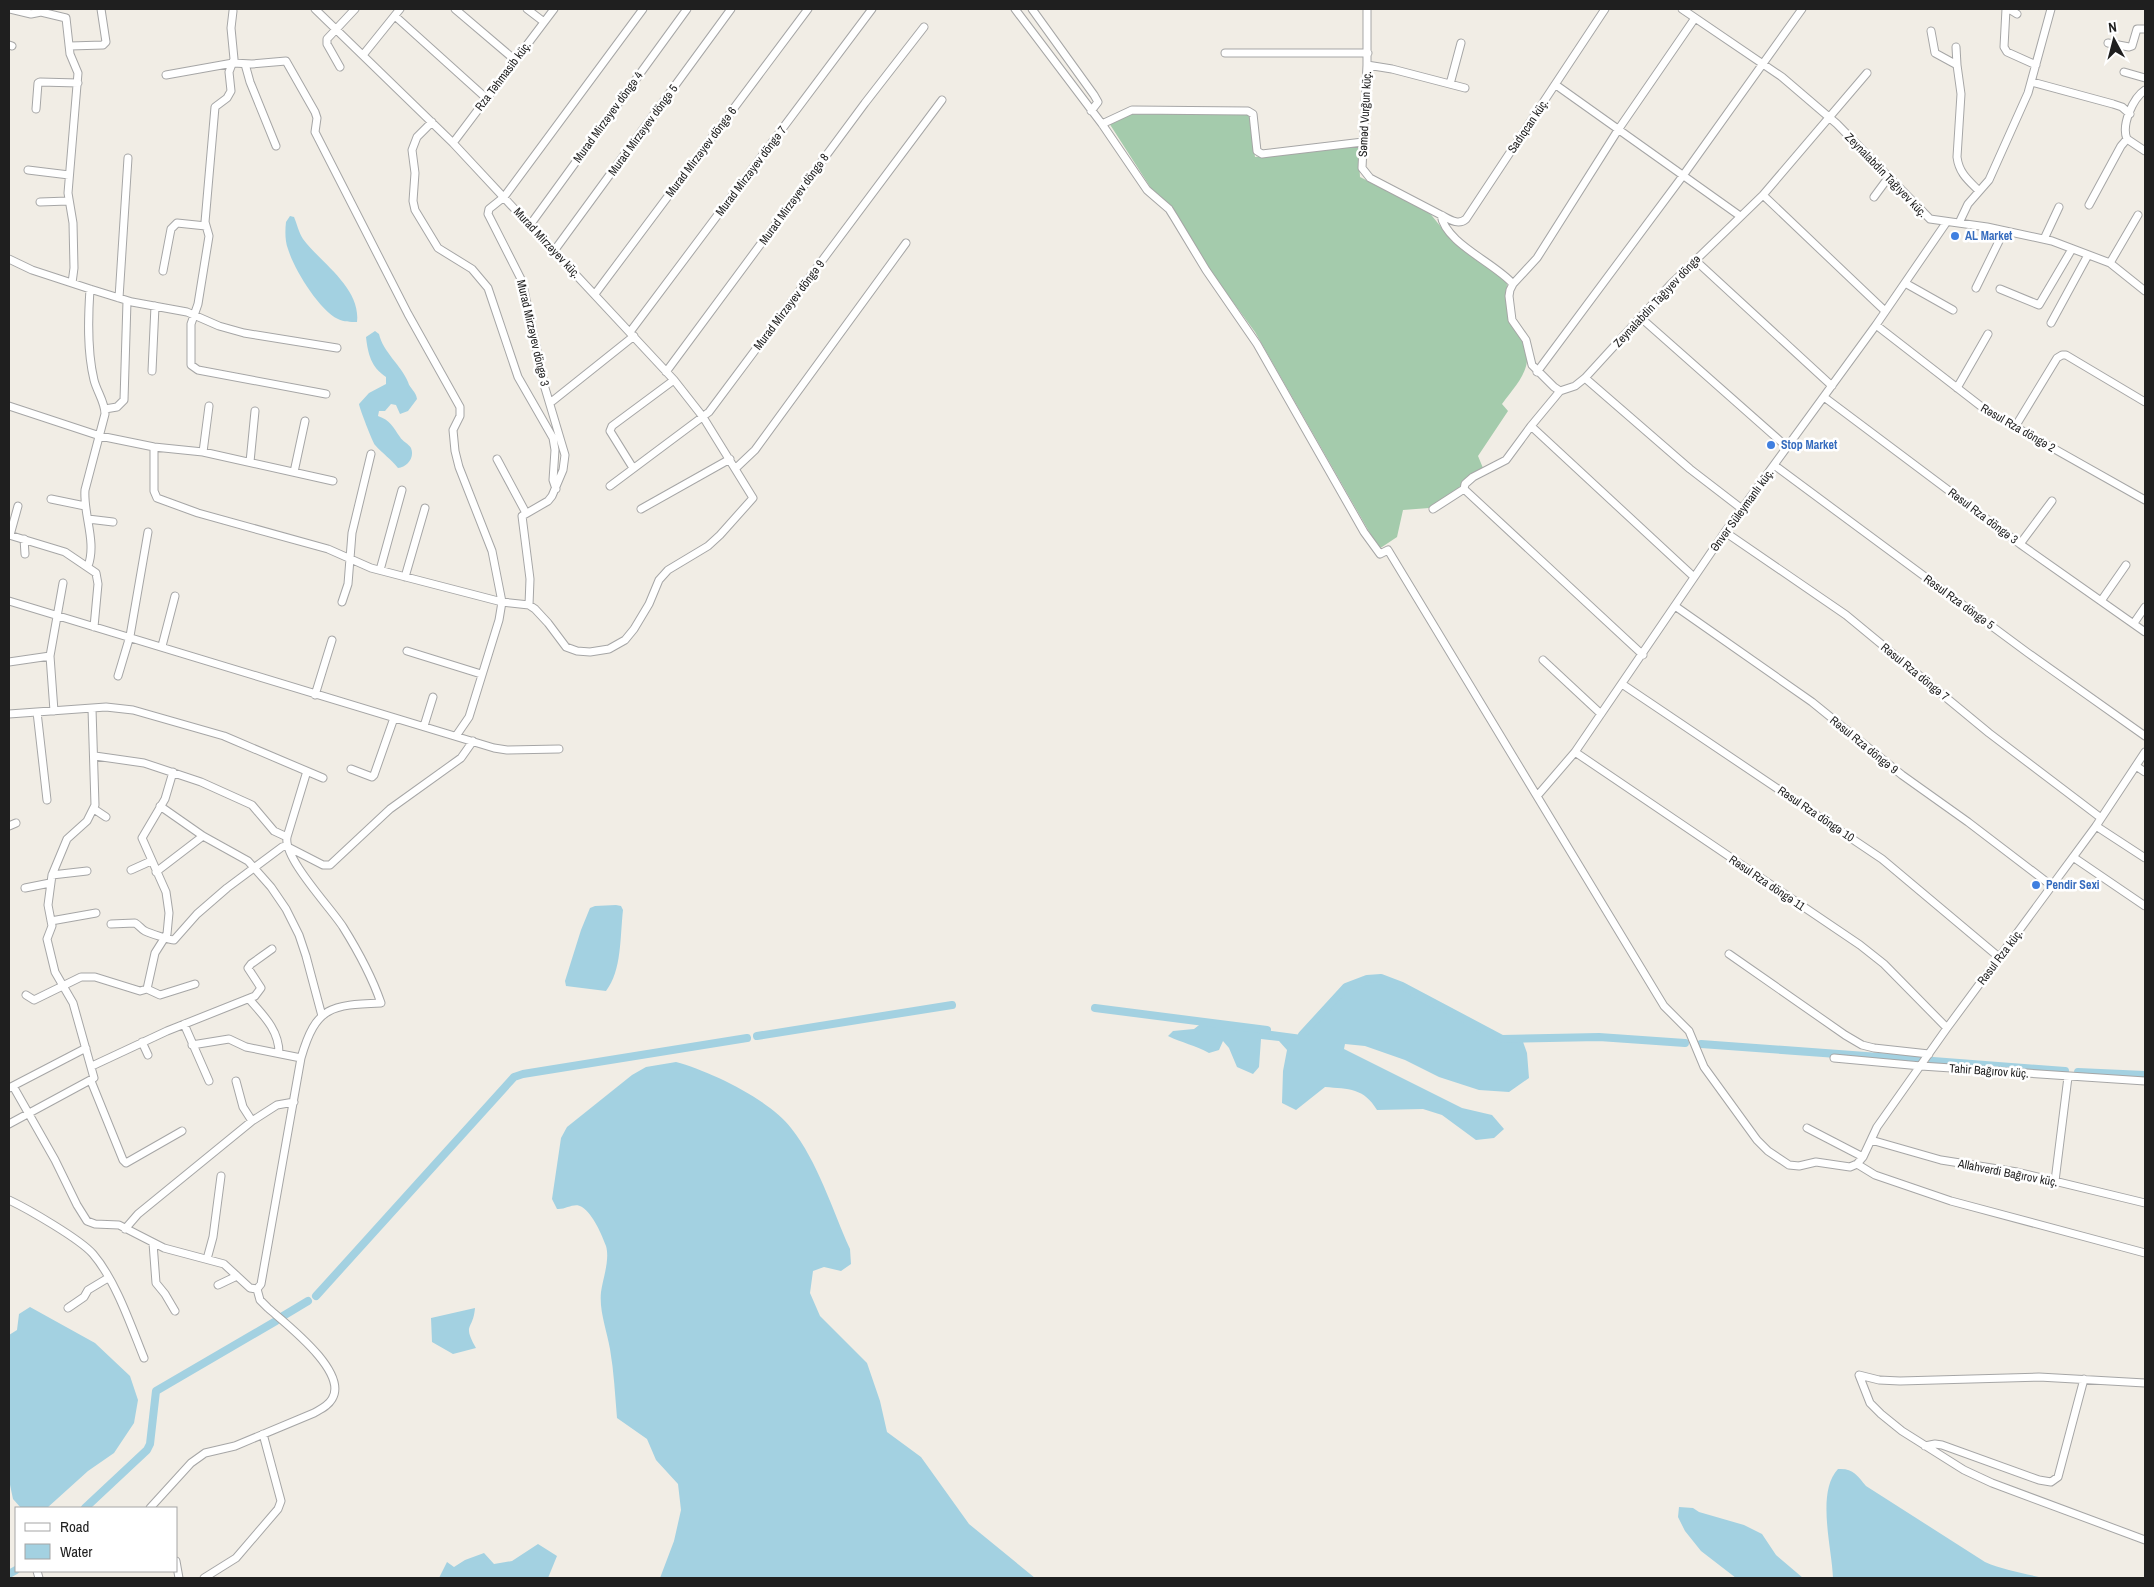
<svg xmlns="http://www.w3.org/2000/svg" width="2154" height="1587" font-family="'Archivo Narrow',sans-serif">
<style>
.cemetery{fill:#a4cbac}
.water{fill:#a3d1e1}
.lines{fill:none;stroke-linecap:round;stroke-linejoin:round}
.canal{stroke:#a3d1e1;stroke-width:8}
.minor-casing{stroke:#a6a6a6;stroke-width:9}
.minor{stroke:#fff;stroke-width:7}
.shop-dot{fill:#3f7fe0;stroke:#fff;stroke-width:2}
.labels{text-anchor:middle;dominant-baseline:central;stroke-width:5;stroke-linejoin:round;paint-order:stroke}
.street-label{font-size:12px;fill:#1f1f1f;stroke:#fff}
.shop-label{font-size:12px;font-weight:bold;fill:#366cbe;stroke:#fff;text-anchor:start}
</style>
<rect width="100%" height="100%" fill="#f1ede5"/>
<path class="cemetery" d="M1131,112L1249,113L1255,157L1358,144L1360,177L1428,211L1450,238L1507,280C1507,289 1506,315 1510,322C1512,327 1517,330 1520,334C1538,364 1519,381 1502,404L1508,411L1478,456L1483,468L1462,481L1460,489L1429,508L1403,510L1397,537L1379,549L1255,332L1214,276L1170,207L1156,196L1109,123Z"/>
<path class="water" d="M290,216L294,217C297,224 299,233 303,239C321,263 361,288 357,322C350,322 344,322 338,319C319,310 294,269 288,249C285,241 285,231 286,222Z
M375,331L379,334C383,352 401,365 408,382C410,389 416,391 417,399L408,411L400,414L396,405L391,404L385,411H379L378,416C390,420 393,427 400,437C402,441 409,444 411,448C415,458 407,467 398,468C390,458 383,454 375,445C373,443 359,407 359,404L369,393L386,384V377C371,367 368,354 366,337Z
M616,905L621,906L623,910C620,936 622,971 606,991L566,986L565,981L581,930L590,908L595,906Z
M1381,978L1403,986L1502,1039H1522L1527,1053L1529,1078L1509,1092L1479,1090L1439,1077L1405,1060L1365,1046L1345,1044L1344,1049L1462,1108L1492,1115L1504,1129L1494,1138L1476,1140L1442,1115L1423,1109L1377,1110C1364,1088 1349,1089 1325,1087L1296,1110L1282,1103L1283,1071L1287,1050L1279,1041L1261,1039L1259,1067L1253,1074L1237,1067L1229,1048L1223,1041L1219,1050L1209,1053C1195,1045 1182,1043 1168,1036L1173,1031L1194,1029L1203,1022L1302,1035L1346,987L1367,979Z
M676,1062C710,1071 770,1100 791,1128C818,1162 832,1209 850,1249L851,1264L841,1271L824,1267L813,1271L810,1293L820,1316L867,1363L880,1401L887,1432L921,1457L969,1524L1035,1578H660L674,1541L681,1510L678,1484L656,1460L647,1439L617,1418C615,1395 614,1372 610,1349C607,1331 599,1311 601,1292C603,1278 610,1260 606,1246C602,1235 593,1214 582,1207C574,1202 566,1210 557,1209L552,1199L561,1138L567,1127L632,1075L646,1067Z
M30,1307L95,1343L130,1376L138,1400L134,1423L114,1453L88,1471L47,1508H21L13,1499L9,1480V1335L17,1330L19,1314Z
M475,1308C473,1331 462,1323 476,1348L453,1354L432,1342L431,1318Z
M1838,1469C1853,1468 1857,1475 1866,1486L1985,1562C2003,1570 2023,1573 2043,1578H1833C1832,1548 1816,1492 1838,1469Z
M1679,1507L1693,1508L1699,1512L1744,1525L1762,1534L1776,1555L1803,1578H1736L1701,1551L1685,1531L1678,1517Z
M538,1544L557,1556L548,1578H439L447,1562L454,1567L465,1560L484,1553L494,1564L512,1561Z"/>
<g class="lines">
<path class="canal" d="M1095,1008L1267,1030
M1302,1035L1346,987L1367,979L1381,978L1402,986L1502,1039L1599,1037L1685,1043
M757,1036L952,1005
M1701,1044L1920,1060
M1933,1061L2065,1071
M2078,1072L2145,1075
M316,1296L514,1077L523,1074L747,1038
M283,1316L308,1301
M85,1508L147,1450L150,1444L156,1391L276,1321
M9,1574L16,1570"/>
<defs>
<path id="minor" d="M10,9L31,14L41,12
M41,9V12L66,18L70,54L78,73L68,193L73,223L74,268L72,283
M455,9L515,60
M527,9L544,22
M1015,9L1102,124L1147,190L1169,209L1174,217L1206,270L1257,344L1364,532L1380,554L1388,550L1664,1006L1689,1031L1704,1067L1757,1140L1768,1151L1789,1165L1799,1166L1816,1162L1850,1167L1857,1164L1863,1157L1877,1127L1947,1028L2096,826L2145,752
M1032,9L1094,95L1098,102L1091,111
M1367,9V65L1362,168L1370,178L1441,215C1445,243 1495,263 1513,284L1510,290L1509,296L1512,320L1526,340L1532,365L1554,387L1560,391
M1682,9L1782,77L1837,124L1930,219L1987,227L2052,241L2110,263L2145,291
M2006,9L2004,47L2007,52L2036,65
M2009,9L2017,14
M233,11L231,28L234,59L229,72L231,91L227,98L215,107L205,222L209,236L198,304L191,324V365L198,370L326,394
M395,16L486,98
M1931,31L1935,53L1957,65L1961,94L1957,157C1959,173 1968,180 1979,191
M2108,43L2129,47L2132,46L2137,29H2145
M9,45L12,46
M70,46L103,45L106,42L101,9
M1956,47L1957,65
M1225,53H1368
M363,55L400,9
M245,64L250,82L276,146
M1367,65L1392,69L1465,88
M340,67L327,44V39L355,9
M2124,72L2145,78
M166,75L233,63L252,64L286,61L315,112L317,118L315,132L408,314L460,407V416L453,430L455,451L459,467L492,551L502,602L499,620L469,717L456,736
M2032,82L2113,104L2122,107L2130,114
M1450,84L1461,43
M1556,85L1740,216
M2145,90C2133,98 2121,125 2127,139L2145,151
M36,109L38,83L40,82L78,83
M432,122L417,137L412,150L415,173L413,201L415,210L438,248L472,269L488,288L518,377L553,438L555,450L553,480L556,489
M1102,124L1132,110L1248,111L1253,114L1257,151L1262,154L1363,142
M453,143L554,9
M28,170L69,175
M1763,195L1885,311
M1874,197L1888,178
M40,202L68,201
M2089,205L2121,146L2127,139
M1441,215C1449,219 1458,226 1466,219L1605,9
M1959,223L1968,204L1989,180L2028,93L2051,9
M530,225L687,9
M2044,239L2059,207
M554,251L731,9
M9,259L32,270L90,289L132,302L187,312L219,326L244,333L337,348
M1695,260L1832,386
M2110,263L2138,215
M163,271L171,229L177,223L206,226
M1905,283L1953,310
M1513,284L1537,258L1618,130L1695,18
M1976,288L2004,231
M2000,289L2039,305L2072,249
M595,294L808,9
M119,298L128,158
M1641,318L1787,447
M2051,323L2088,255
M1876,325L1987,411L2145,500
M630,332L872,9
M152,371L155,306
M666,372L865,103L924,27
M1537,372L1682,177L1802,9
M1585,378L1690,469L1742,509
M1957,388L1988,334
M1824,397L2020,544L2145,632
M550,403L634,336
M9,406L100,436L154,447L203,452L333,481
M105,409L117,407L124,400L127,301
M1531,426L1694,577
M2015,427L2057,358L2062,355H2066L2145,402
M154,447V491L157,498L198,513L328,549L371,568L502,602L529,605L535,609L548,623L566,647L577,651L590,652L609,649L625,640L634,629L649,604L659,580L668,570L708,546L720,535L753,498L703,417L674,380L453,143L315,9
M203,452L209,406
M497,459L526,513
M250,462L255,411
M1774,465L2028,653L2145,736
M633,468L610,431L612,426L674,380
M736,468L755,450L906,243
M294,472L305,421
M610,486L709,412L942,100
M1464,489L1643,655
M51,499L85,506
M641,509L730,459
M1433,509L1464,489L1465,484L1473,477L1506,460L1531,426L1560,391L1575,386L1585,378L1670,285L1763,195L1867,73
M88,519L113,522
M1725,532L1846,615L1989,733L2101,818
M9,535L65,552L96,573L98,584L94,627
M10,535L18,506
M24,539L25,554
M2020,544L2052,501
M88,566C97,542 83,514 85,490L105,414C105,402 97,392 94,380C87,351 88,319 90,289
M380,570L402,490
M405,577L425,508
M9,601L494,748L507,750L559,749
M2101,601L2126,565
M342,602L348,584L352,533L371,454
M529,605L530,579L522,516L548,501L552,496L563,470L565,455L545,388L522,281L488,214L489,209L504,197L643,9
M1675,606L1812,702L1902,775L1968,822L2052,886
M2134,623L2145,607
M162,646L175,596
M407,651L481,674
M1543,660L1601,714
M9,662L50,656
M118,676L130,636L148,532
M1622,684L1882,859L2000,958
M315,695L332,640
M54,711L50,656L63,583
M37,712L47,800
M9,714L106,707L133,710L224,736L323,778
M424,726L433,697
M1575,752L1860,945L1884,964L1947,1028
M95,756L144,763L201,782L252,805L274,831L287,837
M2136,766L2145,772
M351,769L372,777L374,775L394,718
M1538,795L1575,752L1725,532L1876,325L1946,223
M160,806L203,836L248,861L271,887L286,909L299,935L306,956L322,1016
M94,809L106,817
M9,826L16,823
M2096,826L2145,858
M2073,857L2145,906
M131,870L151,861
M156,872L203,836
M52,875L87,871
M25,888L50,883
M51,921L96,913
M111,924L135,923C139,925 141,929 145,931C149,933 170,940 174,940L197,914L227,888L282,847L286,846L323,865H330L390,809L461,758L473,741
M1729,954L1845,1035L1862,1045L1874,1048L1929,1054
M147,989L160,995L195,984
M26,995L34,1000L81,977H95L140,991L147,989L155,953L167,934L169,913L166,892L142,838L165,799L173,772
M249,999C263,1015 279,1030 279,1053
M184,1024L209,1081
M142,1042L148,1055
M192,1045L229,1039L246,1047L301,1058
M1834,1058L1921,1066L2145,1081
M92,1066L167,1031L255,996L261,988L248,968L251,964L272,949
M91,1081L123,1160L126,1163L182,1131
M236,1081L243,1107L252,1121
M13,1086L55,1160L77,1205L87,1221L95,1224L119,1225L164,1248L224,1264L250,1288L257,1289
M9,1088L86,1048
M9,1124L94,1078L73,1003L55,972L47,939L52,926L48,905L52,875L67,839L87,821L95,805L92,709
M1807,1128L1863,1157
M1871,1140L1941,1160L2017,1172L2145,1203
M1857,1164L1875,1175L1951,1201L2145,1253
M2055,1181L2068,1077
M9,1200C28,1209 80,1239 93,1254C116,1281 131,1326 144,1358
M125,1229L138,1214L252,1121L277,1105L294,1102
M153,1243L156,1283L165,1294L175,1311
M207,1259L213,1237L221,1176
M218,1285L237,1276
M257,1289L261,1284L301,1058C316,1006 331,1005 381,1003C372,977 358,951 343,927C331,908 283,858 287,837L307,771
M68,1308L84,1297L88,1290L108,1278
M2145,1383L2039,1377L1900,1381L1879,1380L1859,1375L1870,1403L1881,1414L1902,1431L1964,1470L1992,1483L2145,1540
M1925,1446L1935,1444L1942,1445L2039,1480L2051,1482L2058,1477L2084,1379
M150,1508L191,1463L205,1453L235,1446L314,1413C321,1409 328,1406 332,1399C349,1372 286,1324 268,1308L260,1300L257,1289
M176,1561L179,1578
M37,1571L39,1578
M204,1578L236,1558L278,1509L281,1501L263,1434"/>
</defs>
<use href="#minor" class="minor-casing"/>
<use href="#minor" class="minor"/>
</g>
<g class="shop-dot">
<circle cx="1955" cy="236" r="5"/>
<circle cx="1771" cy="445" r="5"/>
<circle cx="2036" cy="885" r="5"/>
</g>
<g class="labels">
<g class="street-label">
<text transform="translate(503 76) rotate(-53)">Rza Təhmasib küç.</text>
<text transform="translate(1365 114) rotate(-87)">Səməd Vurğun küç.</text>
<text transform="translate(608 117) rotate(-54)">Murad Mirzəyev döngə 4</text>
<text transform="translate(1528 126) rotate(-56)">Sadıqcan küç.</text>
<text transform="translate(643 130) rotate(-54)">Murad Mirzəyev döngə 5</text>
<text transform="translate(701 152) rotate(-53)">Murad Mirzəyev döngə 6</text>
<text transform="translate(751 171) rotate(-53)">Murad Mirzəyev döngə 7</text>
<text transform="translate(1886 175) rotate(46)">Zeynalabdin Tağıyev küç.</text>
<text transform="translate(794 199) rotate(-54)">Murad Mirzəyev döngə 8</text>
<text transform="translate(547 243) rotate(47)">Murad Mirzəyev küç.</text>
<text transform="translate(1657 301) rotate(-47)">Zeynalabdin Tağıyev döngə</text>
<text transform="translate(789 305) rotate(-53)">Murad Mirzəyev döngə 9</text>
<text transform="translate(533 333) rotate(77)">Murad Mirzəyev döngə 3</text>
<text transform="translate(2018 428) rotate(30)">Rəsul Rza döngə 2</text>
<text transform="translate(1742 510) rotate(-54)">Ənvər Süleymanlı küç.</text>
<text transform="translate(1983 516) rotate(37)">Rəsul Rza döngə 3</text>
<text transform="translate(1959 602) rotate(36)">Rəsul Rza döngə 5</text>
<text transform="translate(1915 672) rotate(39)">Rəsul Rza döngə 7</text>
<text transform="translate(1864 745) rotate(39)">Rəsul Rza döngə 9</text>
<text transform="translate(1816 814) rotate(34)">Rəsul Rza döngə 10</text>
<text transform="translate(1767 883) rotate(34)">Rəsul Rza döngə 11</text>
<text transform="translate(2000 957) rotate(-53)">Rəsul Rza küç.</text>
<text transform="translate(1989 1071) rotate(4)">Tahir Bağırov küç.</text>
<text transform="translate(2008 1173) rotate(11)">Allahverdi Bağırov küç.</text>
</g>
<g class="shop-label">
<text x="1965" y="236">AL Market</text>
<text x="1781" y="445">Stop Market</text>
<text x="2046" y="885">Pendir Sexi</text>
</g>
</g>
<rect width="2154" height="1587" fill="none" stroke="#1f1f1f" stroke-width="20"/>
<rect x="15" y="1507" width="162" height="65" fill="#ffffff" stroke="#a5a5a5"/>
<rect x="25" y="1523" width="25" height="8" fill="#ffffff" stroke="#a5a5a5"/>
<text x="60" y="1532" font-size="15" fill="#1f1f1f">Road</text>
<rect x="25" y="1544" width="25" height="15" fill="#a3d1e1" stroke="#a5a5a5"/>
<text x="60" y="1557" font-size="15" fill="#1f1f1f">Water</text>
<g transform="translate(2114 40) rotate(353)" stroke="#ffffff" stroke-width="4" paint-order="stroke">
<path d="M0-4L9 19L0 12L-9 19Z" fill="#1f1f1f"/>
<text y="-8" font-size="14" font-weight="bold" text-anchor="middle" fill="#1f1f1f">N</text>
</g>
</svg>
